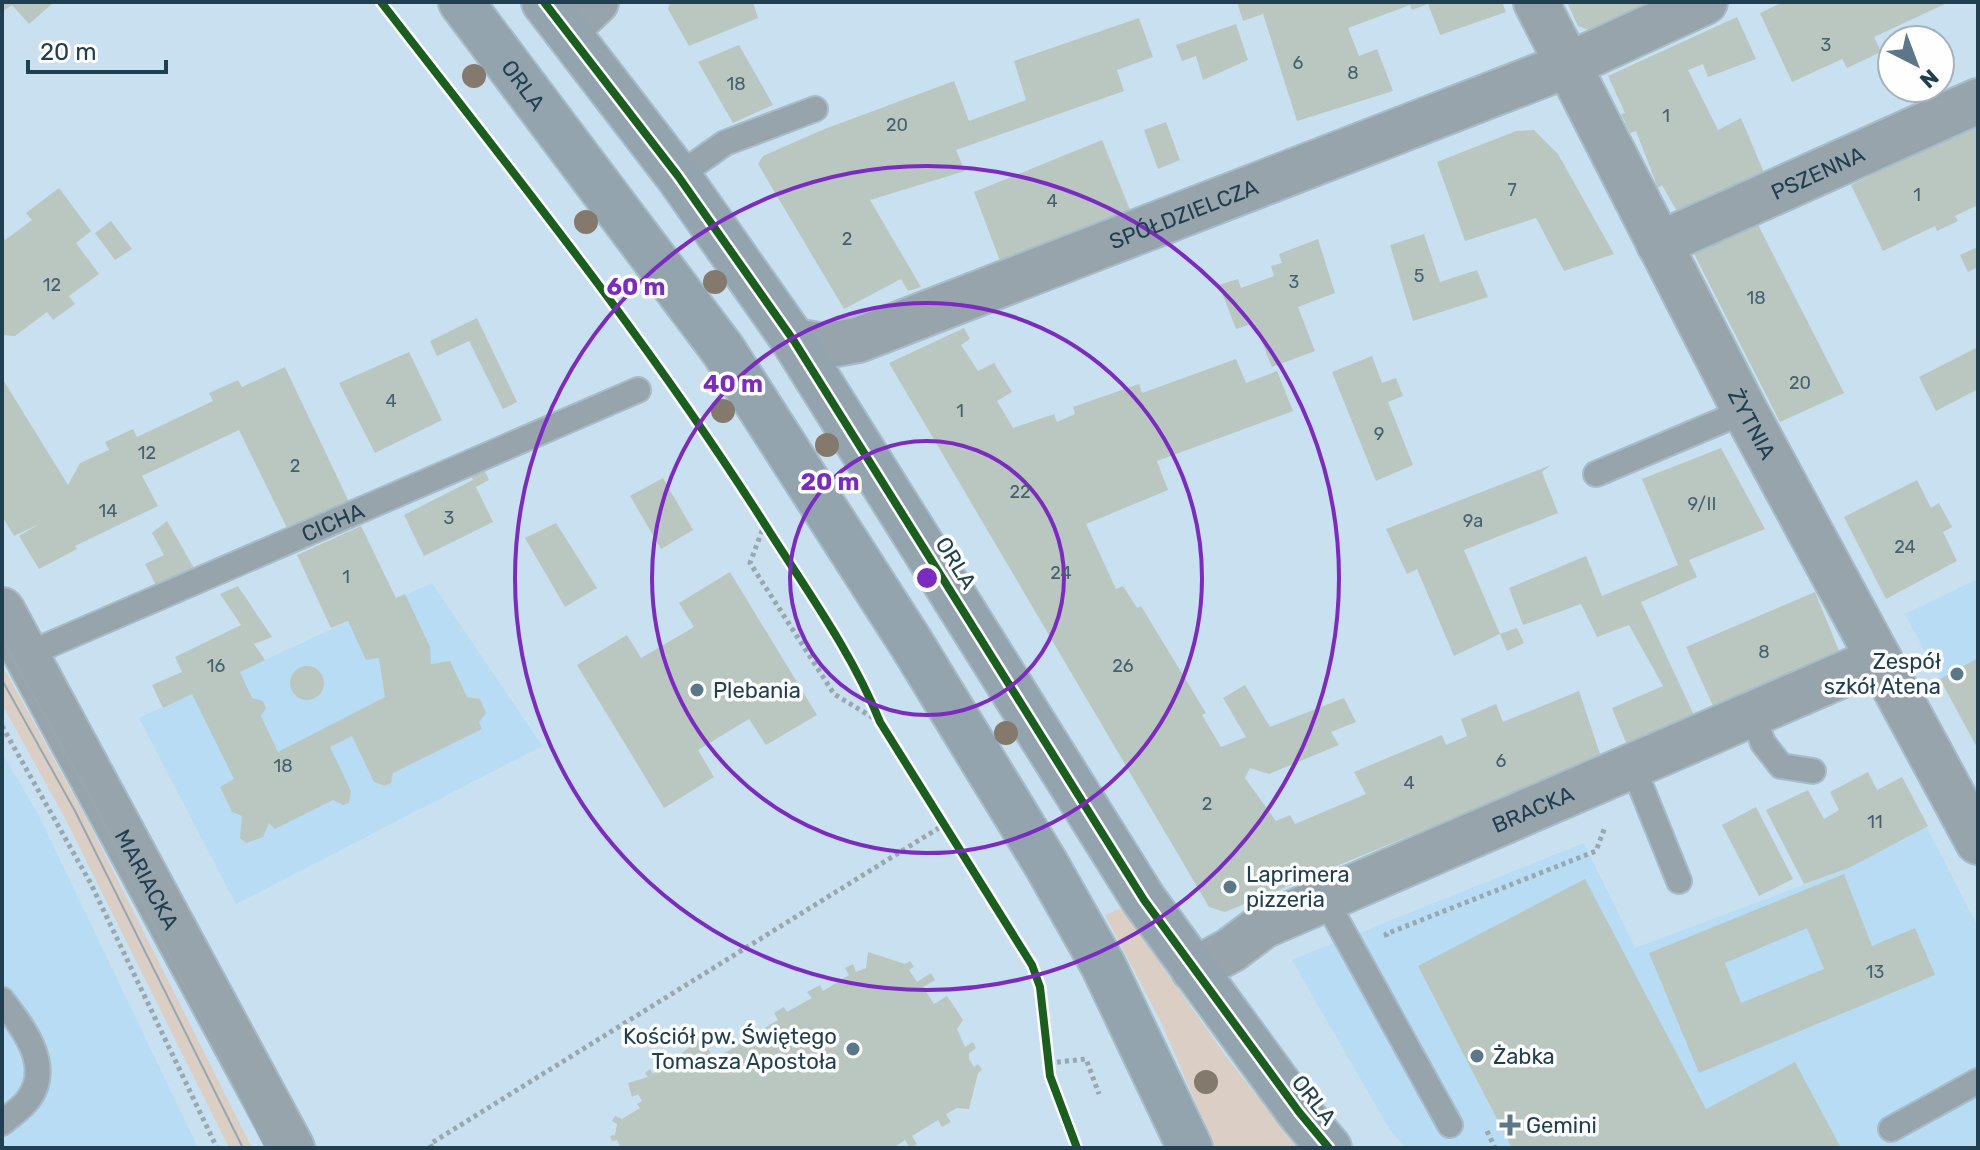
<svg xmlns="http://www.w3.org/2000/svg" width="1980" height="1150" font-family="Rubik,sans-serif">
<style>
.built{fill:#b7dcf3}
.green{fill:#dbcec5}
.building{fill:#bac7c1;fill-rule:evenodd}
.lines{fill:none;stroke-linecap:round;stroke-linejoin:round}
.lane-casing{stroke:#a6bcc9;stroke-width:28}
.street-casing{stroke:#a6bcc9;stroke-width:48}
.secondary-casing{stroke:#a6bcc9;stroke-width:48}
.path{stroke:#99a7af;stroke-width:5;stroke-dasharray:4 4;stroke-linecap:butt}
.lane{stroke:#98a4ac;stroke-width:24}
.street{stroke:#98a4ac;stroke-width:44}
.secondary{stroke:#93a4ae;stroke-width:44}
.tram{stroke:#97a7b0;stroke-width:2}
.cycleway-casing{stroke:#fefefe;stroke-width:13}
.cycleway{stroke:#1b5e20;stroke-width:8}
.tree{fill:#84796d}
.ring{fill:none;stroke:#7b2cbf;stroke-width:4}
.poi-dot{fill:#5b7788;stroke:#fefefe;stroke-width:3}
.labels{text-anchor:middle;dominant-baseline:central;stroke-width:7;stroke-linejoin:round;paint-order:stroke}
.number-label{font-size:18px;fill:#46616d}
.street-label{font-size:22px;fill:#203f51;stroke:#fefefe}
.poi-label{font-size:22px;fill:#203f51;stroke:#fefefe;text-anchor:start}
.centre{fill:#7b2cbf;stroke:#fefefe;stroke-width:4}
.ring-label{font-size:24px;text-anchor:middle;font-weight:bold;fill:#7b2cbf;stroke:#fefefe;stroke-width:7;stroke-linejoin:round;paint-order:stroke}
</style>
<rect width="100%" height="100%" fill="#c8e0ef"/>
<path class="built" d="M1978,579V750L1905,614Z
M432,583L542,746L236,904L139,718Z
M2,753L38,814L198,1148H2Z
M1926,826L1978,927V1148H1406L1390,1130L1292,960L1584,843L1635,948L1849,868Z"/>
<path class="green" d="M2,665L88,821L252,1148H229L66,820L2,704Z
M1122,908L1225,1055L1298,1148H1215L1162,1024L1105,915Z"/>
<path class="building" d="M2,2H54L29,24L12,5L2,12Z
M670,2H753L758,18L689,46L668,9Z
M1237,2H1502L1506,12L1440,35L1428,4L1412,10L1410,5L1348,28L1359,56L1377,49L1393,91L1297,121L1263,14L1243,21Z
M1567,2H1660L1594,32L1578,26Z
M1783,2H1949L1874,37L1881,52L1847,68L1842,59L1792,82L1760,13Z
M1737,17L1756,59L1708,77L1703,64L1688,70L1718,130L1741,118L1765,175L1679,215L1662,185L1658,188L1636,131L1630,133L1621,114L1625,113L1608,76Z
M1139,18L1153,57L1117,70L1124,91L956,150L965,171L870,200L921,287L908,291L901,279L844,309L758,164L763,156L822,130L954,81L969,121L1026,100L1014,61Z
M1236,24L1248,60L1203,80L1196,56L1182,61L1176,45Z
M739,45L773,105L733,123L698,62Z
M1166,122L1180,160L1158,169L1144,130Z
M1976,124L1978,205L1955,216L1958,221L1937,231L1935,226L1883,251L1851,185Z
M1534,130L1558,154L1614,254L1564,271L1536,218L1465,241L1437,162L1516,131Z
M1102,140L1130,210L1000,261L974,192Z
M59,188L91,231L76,243L99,274L69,296L75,304L53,320L47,312L15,336L2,335V236L5,240L32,220L26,213Z
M111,221L132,249L115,260L95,233Z
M1757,223L1844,393L1780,422L1693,252Z
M1424,234L1440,282L1477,270L1488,297L1413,321L1390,245Z
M1318,239L1335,293L1298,307L1315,351L1272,367L1254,323L1236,329L1219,285L1238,279L1241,288L1274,276L1271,266L1282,263L1279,254Z
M1978,247V267L1968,272L1960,255Z
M477,318L517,402L503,409L469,341L437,356L430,341Z
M964,328L970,339L961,345L978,371L994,363L1012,392L997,401L1013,428L1054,414L1057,422L1075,414L1073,407L1139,384L1142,393L1236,359L1246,383L1277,371L1293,411L1157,461L1168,490L1086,524L1116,589L1123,586L1137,608L1141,606L1206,713L1202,715L1221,747L1246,737L1223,698L1245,685L1270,727L1344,698L1356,722L1331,732L1339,745L1269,774L1250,768L1245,778L1276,821L1290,815L1295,824L1366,794L1354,772L1442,735L1446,745L1467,736L1461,719L1496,704L1503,722L1579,691L1601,757L1225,912L1209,907L889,363Z
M1978,347V389L1936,411L1919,377Z
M409,352L442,420L375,453L339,383Z
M1372,356L1382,383L1396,378L1403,396L1388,402L1413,465L1376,481L1332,372Z
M285,367L349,502L287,528L239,430L142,476L158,506L75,546L77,549L39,569L19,536L39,524L14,536L2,516V378L68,485L80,463L109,450L105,442L133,429L137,437L213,401L209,393L238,380L242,387Z
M1721,448L1765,529L1689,560L1697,577L1641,602L1695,717L1627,745L1612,708L1663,686L1629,625L1597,637L1581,604L1523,625L1509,588L1586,556L1602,596L1678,565L1642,479Z
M1551,465L1542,472L1558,513L1464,550L1500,634L1454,656L1417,569L1407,574L1386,529Z
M484,469L489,480L476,487L493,522L424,556L404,515L473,480L470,475Z
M663,478L693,530L661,549L630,496Z
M1917,480L1931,508L1939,503L1952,527L1943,532L1957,561L1886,599L1844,517Z
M167,521L194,568L156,585L145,564L164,555L152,533Z
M556,523L597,588L565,607L525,538Z
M361,526L396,598L405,594L430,647L431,664L450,661L467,697L480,699L486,713L479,722L482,729L393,773L391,783L385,786L374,782L352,736L330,747L351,791L349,803L343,805L333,800L275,829L269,823L263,837L246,843L240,838L242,816L232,812L220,787L234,779L192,694L163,708L152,685L182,672L175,657L241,625L220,594L238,586L272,637L254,644L265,660L240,672L252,698L263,701L266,708L261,716L278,752L385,697L379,658L366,660L348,621L331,628L297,555Z
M730,572L817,715L766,745L749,719L698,750L714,777L664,808L577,665L627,635L641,658L694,627L679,603Z
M1815,592L1842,658L1715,710L1686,647Z
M1517,628L1524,643L1507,651L1500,634Z
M1978,658V749L1940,679Z
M290 683a17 17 0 1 1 34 0a17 17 0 1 1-34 0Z
M1868,772L1877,790L1902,777L1928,826L1849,868L1804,884L1766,810L1808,790L1824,819L1839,810L1830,792Z
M1756,807L1793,879L1759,896L1722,825Z
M1844,874L1872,946L1915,928L1935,975L1699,1073L1649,953ZM1807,928L1824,969L1741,1003L1725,963Z
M1585,879L1706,1109L1795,1062L1841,1148H1512L1418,966Z
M868,952L905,964L910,961L914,967L909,970L917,982L931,973L935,980L923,987L934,1004L947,996L963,1020L957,1029L965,1047L973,1042L976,1048L969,1053V1059L974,1067L978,1064L982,1070L978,1073L969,1109L957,1108L946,1114L951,1122L942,1127L938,1120L912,1136L917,1144L910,1148L905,1140L893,1148H621L617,1140L612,1141L610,1136L615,1135L617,1124L612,1121L615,1116L622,1119L640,1108L637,1104L642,1101L638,1094L632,1097L628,1083L648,1077L645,1073L650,1069L653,1074L702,1038L714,1059L745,1041L740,1033L746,1029L751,1036L778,1020L774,1013L784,1007L787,1012L812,998L807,992L820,985L823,991L849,975L845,968L853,964L856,972L866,968Z"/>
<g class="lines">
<defs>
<g id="lane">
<path d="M678,176L725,143L815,109"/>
<path d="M1596,474L1745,411"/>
<path id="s1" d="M28,654L638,390"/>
<path d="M1753,715L1763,743L1781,766L1813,771"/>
<path d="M1633,767L1679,881"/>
<path d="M1325,899L1450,1125"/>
<path d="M2,1000C22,1026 52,1064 30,1097C24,1107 10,1116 2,1123"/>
<path d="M1891,1129L1978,1081"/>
</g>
<g id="street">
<path id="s2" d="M1536,2L1745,411L1978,842"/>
<path d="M566,30L596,2"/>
<path id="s3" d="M1659,244L1978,101"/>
<path id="s4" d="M794,341L824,346L858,340L1568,65L1705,2"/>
<path id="s5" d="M2,610L292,1148"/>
<path id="s6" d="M1194,970L1231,950L1263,926L1879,659"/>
</g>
<g id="secondary">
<path id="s7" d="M461,2L723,350L911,643L1046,864L1103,965L1190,1148"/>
<path d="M544,2L678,176L794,341L1144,900L1299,1112L1329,1148"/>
</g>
</defs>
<use href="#lane" class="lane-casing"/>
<use href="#street" class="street-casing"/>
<use href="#secondary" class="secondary-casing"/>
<path class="path" d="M765,523L750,563L834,694L880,722
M2,726L91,884L217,1148
M1387,937L1386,934L1596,851L1605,827
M1049,1063L1086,1059L1099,1094
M1487,1131L1495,1148
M432,1148L430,1144L942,826"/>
<use href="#lane" class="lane"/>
<use href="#street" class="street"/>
<use href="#secondary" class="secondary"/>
<path class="tram" d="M2,639L93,802L266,1148
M2,680L75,811L243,1148"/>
<defs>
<path id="cycleway" d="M381,2C516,176 654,348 771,534C810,595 853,655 880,722L1032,965L1040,987L1050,1076L1077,1148
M544,2L678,176L794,341L1144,900L1299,1112L1329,1148"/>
</defs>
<use href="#cycleway" class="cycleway-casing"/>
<use href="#cycleway" class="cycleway"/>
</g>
<g class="tree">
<circle cx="474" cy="76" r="12"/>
<circle cx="586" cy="222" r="12"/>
<circle cx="715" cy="282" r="12"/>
<circle cx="723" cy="411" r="12"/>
<circle cx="827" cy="445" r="12"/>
<circle cx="1006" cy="733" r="12"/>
<circle cx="1206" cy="1082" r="12"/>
</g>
<g class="ring">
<circle cx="927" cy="578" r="137"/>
<circle cx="927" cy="578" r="275"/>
<circle cx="927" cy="578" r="412"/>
</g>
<g class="poi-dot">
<circle cx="1957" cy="674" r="8"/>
<circle cx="697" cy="690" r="8"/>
<circle cx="1230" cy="887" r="8"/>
<circle cx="853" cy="1049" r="8"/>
<circle cx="1477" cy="1056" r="8"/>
<path d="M1506 1113h8v8h8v8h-8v8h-8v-8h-8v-8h8z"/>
</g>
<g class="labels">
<g class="number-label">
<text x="1826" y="45">3</text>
<text x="1298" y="63">6</text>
<text x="1353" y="73">8</text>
<text x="736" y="84">18</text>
<text x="1666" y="116">1</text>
<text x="897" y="125">20</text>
<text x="1512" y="190">7</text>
<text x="1917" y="195">1</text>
<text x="1052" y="201">4</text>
<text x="847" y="239">2</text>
<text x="1419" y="276">5</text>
<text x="1294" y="282">3</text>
<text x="52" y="285">12</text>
<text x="1756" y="298">18</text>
<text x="1800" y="383">20</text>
<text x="391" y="401">4</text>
<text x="960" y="411">1</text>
<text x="1379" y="434">9</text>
<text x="147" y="453">12</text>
<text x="295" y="466">2</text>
<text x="1020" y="492">22</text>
<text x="1702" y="504">9/II</text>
<text x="108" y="511">14</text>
<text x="449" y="518">3</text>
<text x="1473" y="521">9a</text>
<text x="1905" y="547">24</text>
<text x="1061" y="573">24</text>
<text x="346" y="577">1</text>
<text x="1764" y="652">8</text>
<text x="216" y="666">16</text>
<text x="1123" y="666">26</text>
<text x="1501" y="761">6</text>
<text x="283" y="766">18</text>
<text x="1409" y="783">4</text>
<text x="1207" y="804">2</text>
<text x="1875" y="822">11</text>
<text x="1875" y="972">13</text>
</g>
<g class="street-label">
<text stroke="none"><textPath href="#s7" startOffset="104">ORLA</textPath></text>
<text stroke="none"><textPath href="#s3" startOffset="174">PSZENNA</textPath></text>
<text stroke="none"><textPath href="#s4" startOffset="414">SPÓŁDZIELCZA</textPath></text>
<text stroke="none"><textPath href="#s2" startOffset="474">ŻYTNIA</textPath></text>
<text stroke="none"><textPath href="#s1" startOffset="332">CICHA</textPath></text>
<text transform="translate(956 563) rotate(58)">ORLA</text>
<text stroke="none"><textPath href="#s6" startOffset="376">BRACKA</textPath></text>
<text stroke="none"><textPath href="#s5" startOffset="306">MARIACKA</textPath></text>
<text transform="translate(1314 1100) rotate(52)">ORLA</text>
</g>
<g class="poi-label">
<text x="1941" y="661" text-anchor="end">Zespół<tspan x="1941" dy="25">szkół Atena</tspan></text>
<text x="713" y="690">Plebania</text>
<text x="1246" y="874">Laprimera<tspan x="1246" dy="25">pizzeria</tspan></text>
<text x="837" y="1036" text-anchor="end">Kościół pw. Świętego<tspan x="837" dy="25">Tomasza Apostoła</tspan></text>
<text x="1493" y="1056">Żabka</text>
<text x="1526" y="1125">Gemini</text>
</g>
</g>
<circle cx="927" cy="578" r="12" class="centre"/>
<g class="ring-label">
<text x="636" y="295">60 m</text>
<text x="733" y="392">40 m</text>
<text x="830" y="490">20 m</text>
</g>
<rect width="1980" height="1150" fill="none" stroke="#203f51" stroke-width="8"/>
<g transform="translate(1916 64) rotate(138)"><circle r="38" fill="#fefefe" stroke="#a5b2b9" stroke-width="2"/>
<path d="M0-6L14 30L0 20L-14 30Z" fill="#5b7788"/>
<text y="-12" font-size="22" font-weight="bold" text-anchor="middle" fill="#203f51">N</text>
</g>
<path d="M28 60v12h138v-12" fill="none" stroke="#203f51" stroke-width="4"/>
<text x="40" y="60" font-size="24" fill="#203f51" stroke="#fefefe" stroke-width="6" paint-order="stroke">20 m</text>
</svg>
